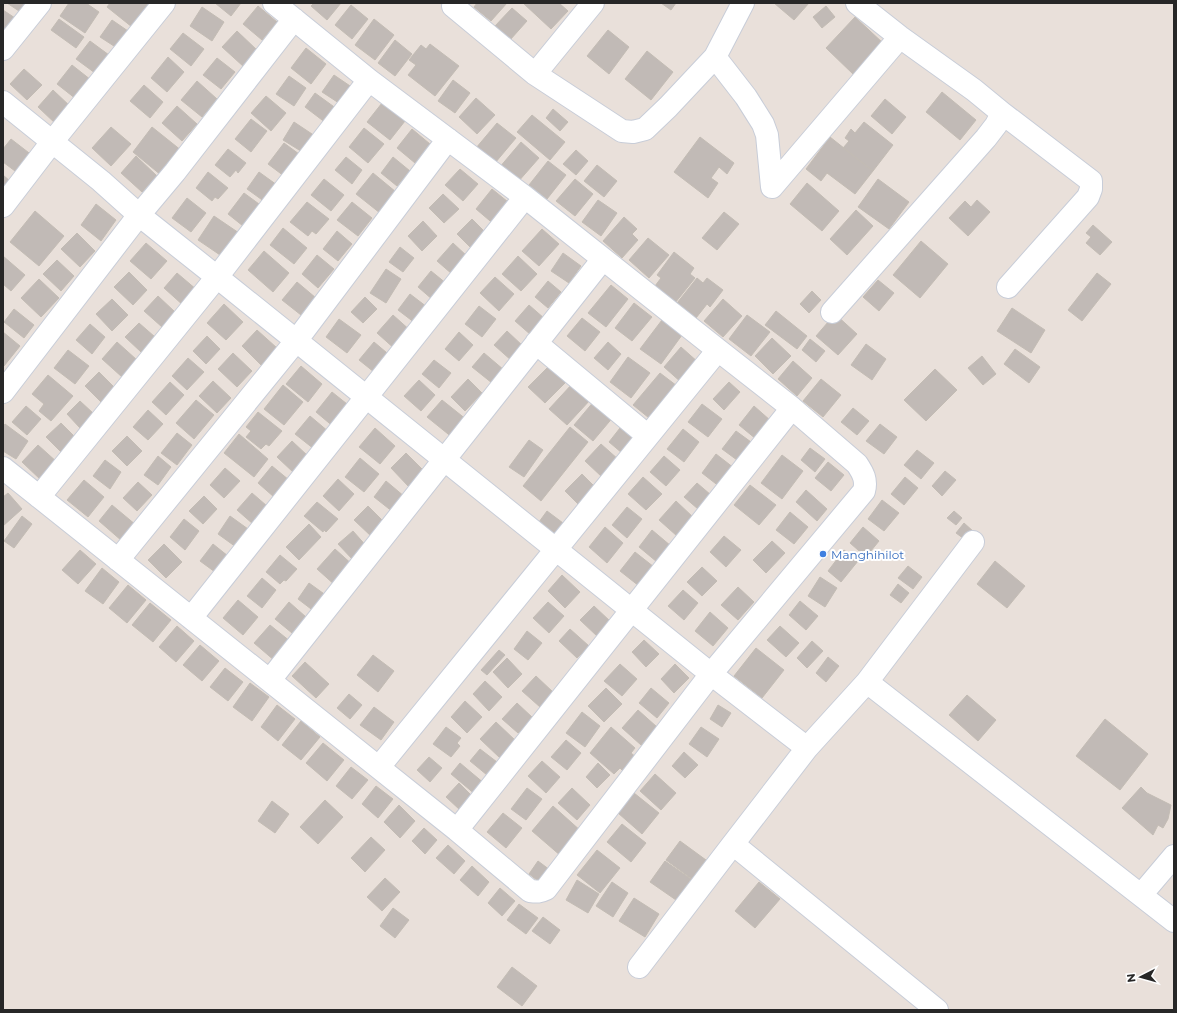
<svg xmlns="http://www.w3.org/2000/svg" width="1177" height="1013" font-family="Montserrat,sans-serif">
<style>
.building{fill:#c1bab6;stroke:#c3bcb4}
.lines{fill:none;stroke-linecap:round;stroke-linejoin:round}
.street-casing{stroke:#c8cdd8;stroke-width:24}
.street{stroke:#fff;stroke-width:22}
.shop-dot{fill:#3f7fe0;stroke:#fff;stroke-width:1.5}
.labels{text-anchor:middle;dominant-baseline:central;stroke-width:4;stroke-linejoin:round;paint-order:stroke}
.shop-label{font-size:12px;fill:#366cbe;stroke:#fff;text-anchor:start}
</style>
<rect width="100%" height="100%" fill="#e9e0da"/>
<path class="building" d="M7,3H29L22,13Z
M69,3H86L99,12L85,33L60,16Z
M110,3H149L151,4L132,27L107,7Z
M215,3H241L231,16Z
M314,3H341L327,20L311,6Z
M477,3H507L491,21L474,7Z
M523,3H559L568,11L551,29Z
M661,3H676L671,10Z
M774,3H809L794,20Z
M351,5L368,19L352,39L335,25Z
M258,6L277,22L262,40L243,24Z
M826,6L835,17L822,28L813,17Z
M202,7L224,22L212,41L190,26Z
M512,8L527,21L510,40L495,26Z
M3,10L15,18L3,36Z
M855,17L884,44L854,75L826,48Z
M59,19L84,37L76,48L51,30Z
M374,19L394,35L375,60L355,45Z
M112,20L128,31L117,48L100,37Z
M608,30L629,47L609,74L587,56Z
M237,31L258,51L244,67L222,47Z
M183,33L204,49L191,66L170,49Z
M395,40L412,54L395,76L378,63Z
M90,41L109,55L95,73L76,59Z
M430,44L459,66L435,96L408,75L416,65L409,60L421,45L426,49Z
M306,48L326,64L311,84L291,68Z
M647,51L673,72L651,100L625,79Z
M168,57L184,72L167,92L151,78Z
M217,58L235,72L221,89L203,75Z
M72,65L91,80L76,99L57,84Z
M24,69L42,85L27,100L10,84Z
M334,75L356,90L345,107L322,92Z
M289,76L306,88L294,106L276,94Z
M453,80L470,93L455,113L438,101Z
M197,81L217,99L202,117L181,100Z
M144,85L163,102L150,118L130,101Z
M53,90L72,108L57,125L38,107Z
M942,92L976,120L960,140L926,112Z
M315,93L337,109L326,123L305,107Z
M266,96L286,113L271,131L251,113Z
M476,98L495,115L477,134L459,117Z
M885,99L906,117L892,134L871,116Z
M382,103L405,121L390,140L367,122Z
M177,106L197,124L182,141L162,123Z
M553,109L568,122L560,131L546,118Z
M532,115L565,142L550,160L517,132Z
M251,119L267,131L251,152L235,139Z
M294,122L315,136L304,153L283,140Z
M864,122L893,145L873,171L843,148L849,141L845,138L851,129L855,133Z
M497,123L516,138L495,163L476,148Z
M111,127L131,144L111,166L92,148Z
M152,127L187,155L167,180L133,152Z
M364,128L384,144L368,163L349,147Z
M412,129L436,149L421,168L397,148Z
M700,137L734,163L727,174L719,167L711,178L718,183L708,198L674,172Z
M830,137L873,171L855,194L827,173L821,181L806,169Z
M11,139L33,156L19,174L3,162V149Z
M521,142L539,158L517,183L499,168Z
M284,143L299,154L284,176L268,164Z
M228,149L246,163L238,173L236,170L230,177L215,165Z
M576,150L588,161L576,175L563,164Z
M136,156L157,176L142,192L121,173Z
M346,157L362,170L352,184L335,170Z
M393,157L410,171L397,186L381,173Z
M548,161L566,175L547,199L529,185Z
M597,165L617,181L604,197L584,181Z
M460,169L478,184L463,201L445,185Z
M208,172L228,188L218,199L215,197L212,201L196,188Z
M259,172L277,185L265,202L247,189Z
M373,173L396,192L380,213L356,194Z
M3,175L11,182L3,191Z
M324,179L344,195L331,211L311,195Z
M575,179L593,194L575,216L556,201Z
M878,179L909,202L889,229L858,207Z
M807,183L839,211L822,231L790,204Z
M492,189L513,206L496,226L476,209Z
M244,193L259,204L243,226L228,214Z
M443,194L459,209L444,223L429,208Z
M187,198L206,213L191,232L172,218Z
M598,200L617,213L601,236L582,222Z
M977,200L990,212L968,236L949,218L965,201L971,207Z
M307,202L329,219L316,234L312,231L308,236L290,222Z
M352,202L372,218L358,236L337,220Z
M96,204L116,220L101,241L81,225Z
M856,210L873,226L847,255L830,239Z
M35,211L64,236L39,266L10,242Z
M724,212L739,224L717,250L702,238Z
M214,216L239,233L223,257L198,240Z
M624,217L637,229L632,234L638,240L622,258L603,241Z
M472,219L487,234L472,249L457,234Z
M423,221L437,236L422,251L408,236Z
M1093,225L1112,242L1100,255L1086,243L1091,237L1086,233Z
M283,228L307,248L294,264L270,245Z
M542,229L559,244L539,266L522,251Z
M337,231L352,244L338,261L323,249Z
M77,233L95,251L80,267L61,249Z
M648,238L669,255L649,278L629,260Z
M921,241L948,264L920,298L893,275Z
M146,243L167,261L151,279L130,261Z
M453,243L468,257L452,274L437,261Z
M400,247L414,258L403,272L389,262Z
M264,251L289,273L273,292L248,270Z
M674,252L694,268L690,274L695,278L675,303L655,286L661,278L657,275Z
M563,253L581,266L569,283L551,271Z
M317,255L334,269L318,288L302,274Z
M3,256L25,275L11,291L3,284Z
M518,256L537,274L521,291L502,274Z
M57,260L74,276L61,291L43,274Z
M386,269L401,279L386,303L370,293Z
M431,271L447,284L433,300L418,287Z
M129,272L147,290L133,305L114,287Z
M177,273L197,290L184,306L164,288Z
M1097,273L1111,284L1082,321L1068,310Z
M495,277L514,294L499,311L480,293Z
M697,278L703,283L707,278L723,290L710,307L707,304L696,318L677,303Z
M39,279L59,298L41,317L21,298Z
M878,280L894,293L879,311L863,297Z
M548,281L561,292L548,308L535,297Z
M297,282L316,298L301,315L282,300Z
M611,285L628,299L606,327L588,313Z
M812,291L821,300L809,313L800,304Z
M410,294L427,307L415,323L398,310Z
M158,296L175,312L162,327L144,311Z
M365,297L377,309L363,323L351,312Z
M112,299L128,315L112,331L96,314Z
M723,299L742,316L723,337L704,321Z
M634,303L652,317L632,341L615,328Z
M224,304L243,322L226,340L207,323Z
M529,305L545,319L531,335L515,321Z
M479,306L496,319L482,337L465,324Z
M1012,308L1045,330L1031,353L997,331Z
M14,309L34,325L24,338L4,322Z
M776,311L807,336L797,349L765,325Z
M835,314L857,334L838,355L816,336Z
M393,315L412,332L396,350L377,333Z
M747,315L770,332L751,356L729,339Z
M582,318L600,332L585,351L567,336Z
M339,319L361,335L347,353L326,337Z
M662,320L682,335L661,364L640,349Z
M139,323L155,337L141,352L125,337Z
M90,324L105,337L92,354L76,340Z
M257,330L277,348L261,365L242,346Z
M507,331L524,347L512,361L494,345Z
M3,332L20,346L4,366L3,365Z
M459,332L473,345L459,361L445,349Z
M207,336L220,349L206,364L193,351Z
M772,338L791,356L773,374L755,356Z
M810,339L825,351L816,362L802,350Z
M117,342L137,360L122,377L102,359Z
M374,342L393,358L379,376L359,360Z
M608,342L621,354L608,370L594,358Z
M866,344L886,359L872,380L851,365Z
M681,347L699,363L682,383L664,367Z
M1015,349L1040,367L1029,383L1004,364Z
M68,350L89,366L75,384L54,368Z
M233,353L252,371L237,387L218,369Z
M484,353L504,370L492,383L472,367Z
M982,356L996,374L983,385L968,368Z
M628,357L650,373L631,398L610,382Z
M188,358L204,372L187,390L172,376Z
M434,360L451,373L439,388L422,374Z
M793,361L812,378L797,396L778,379Z
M550,365L567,381L545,403L528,387Z
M301,366L322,384L308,402L286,384Z
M935,369L957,390L926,421L904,400Z
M99,372L115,388L101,402L85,386Z
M660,373L681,389L654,422L633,405Z
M48,375L73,396L51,421L39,411L44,404L32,394Z
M468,379L482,393L465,411L451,397Z
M821,379L841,395L823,417L803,401Z
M419,380L435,395L421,411L404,396Z
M213,381L231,398L217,413L199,396Z
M170,382L184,395L166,415L152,402Z
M729,382L740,392L724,410L713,399Z
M573,383L591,399L567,425L549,409Z
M283,385L303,402L284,425L264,409Z
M332,392L352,408L335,428L316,412Z
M196,400L214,415L194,439L176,423Z
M442,400L467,420L453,438L427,417Z
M595,400L614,416L593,441L574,425Z
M80,401L94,414L80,428L67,414Z
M702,404L722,419L708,437L688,422Z
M26,406L41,419L27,435L12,422Z
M754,406L771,421L756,439L739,425Z
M853,408L869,421L857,435L841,422Z
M148,410L163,424L148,440L133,427Z
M258,412L282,431L269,446L266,444L261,449L246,437L251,431L246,427Z
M310,416L329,432L314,449L295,434Z
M61,423L75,437L61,452L46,437Z
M5,424L28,441L16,459L3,451V427Z
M880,424L897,437L884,454L866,441Z
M570,427L588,442L541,501L523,486Z
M375,428L395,446L380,464L359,447Z
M620,428L634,439L622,453L609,442Z
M683,429L699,442L684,462L667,449Z
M736,431L751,442L737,460L722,449Z
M177,433L192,445L177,465L161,453Z
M239,434L268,459L254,477L224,453Z
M127,436L142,451L127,466L112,451Z
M529,440L543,450L524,477L509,467Z
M292,441L309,457L294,473L277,457Z
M601,444L619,460L602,477L585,461Z
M38,445L58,463L42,481L22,462Z
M810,448L825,459L815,472L801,460Z
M917,450L934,463L921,479L904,465Z
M406,453L425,472L409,487L391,468Z
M716,454L734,468L720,487L702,473Z
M782,455L803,471L782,499L761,483Z
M158,456L171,467L158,485L144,475Z
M664,456L680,470L666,486L650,472Z
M360,458L379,474L364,492L345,477Z
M105,460L121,472L110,489L93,476Z
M828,462L844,475L831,491L815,478Z
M272,466L289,480L274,497L258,483Z
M225,468L240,481L224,498L210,485Z
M945,471L956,480L942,496L932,486Z
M582,474L599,491L582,508L565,491Z
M643,477L662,494L646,510L628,494Z
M905,477L918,488L904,505L891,494Z
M338,479L354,494L339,511L323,496Z
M84,480L104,497L88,517L67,500Z
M386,481L405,497L393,512L374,497Z
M138,482L152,495L137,511L123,498Z
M697,483L711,495L698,509L684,497Z
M750,485L776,505L759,525L734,505Z
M806,490L827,509L817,521L796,502Z
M8,493L22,509L3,526V497Z
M252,493L267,506L253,524L237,510Z
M204,496L217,509L203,524L189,511Z
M882,500L899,513L884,531L868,519Z
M676,501L694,518L677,536L659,520Z
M317,502L338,519L326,532L324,530L323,532L304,516Z
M112,505L136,525L122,541L99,521Z
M368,506L385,523L372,537L354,520Z
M627,507L642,519L627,538L612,525Z
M547,511L567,526L558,537L539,522Z
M954,511L962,518L956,525L947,518Z
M790,512L808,527L794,544L776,530Z
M22,516L32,524L14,548L4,541Z
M230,516L248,529L236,547L218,534Z
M184,519L199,531L185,550L170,537Z
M964,523L974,532L967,541L956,533Z
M309,524L321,537L299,560L286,547Z
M605,527L623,543L607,563L589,547Z
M863,527L879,541L866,557L850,543Z
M652,530L671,546L657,562L639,547Z
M353,531L368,548L354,561L338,544Z
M724,536L741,550L726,567L710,552Z
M772,541L785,553L766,573L753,560Z
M164,544L182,562L166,578L148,560Z
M213,544L228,556L215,572L200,561Z
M335,549L354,566L336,586L317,569Z
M80,550L96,564L78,584L62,570Z
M844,550L858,561L841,582L828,571Z
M635,552L654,567L639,586L620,571Z
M280,555L297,569L286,581L284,580L280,584L266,572Z
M995,561L1025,586L1007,608L977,584Z
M908,566L922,577L913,589L898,578Z
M702,567L717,581L702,596L687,582Z
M102,568L119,582L103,604L85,591Z
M562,575L580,592L565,608L548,591Z
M820,577L837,588L825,607L808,596Z
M262,578L276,590L262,608L247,596Z
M309,583L327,596L315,612L298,599Z
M898,584L909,593L901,603L890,595Z
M128,585L146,600L127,623L109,608Z
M738,587L754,602L738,620L721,605Z
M683,590L698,603L684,620L668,606Z
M238,600L258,617L243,635L223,618Z
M800,601L818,616L806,630L789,615Z
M289,602L306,617L292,633L275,619Z
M548,602L564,616L549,633L533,618Z
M150,603L171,620L153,642L132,625Z
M594,606L611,622L598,637L580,620Z
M710,612L728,628L713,646L695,631Z
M270,625L291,642L275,661L254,643Z
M177,626L194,641L176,662L159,647Z
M780,626L799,643L786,657L767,640Z
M570,629L589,646L577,658L559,641Z
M527,631L542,643L528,660L514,649Z
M644,640L659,654L646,667L632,652Z
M812,641L823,651L807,668L797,658Z
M200,645L219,661L202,681L183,665Z
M756,648L784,670L762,698L734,676Z
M499,650L505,655L487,675L481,670Z
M373,655L394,671L378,692L357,675Z
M828,657L839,666L826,682L816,673Z
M507,658L522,674L508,688L493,672Z
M305,662L329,684L316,698L292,676Z
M620,664L637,679L622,696L604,681Z
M675,664L689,678L674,693L661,679Z
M225,668L243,682L228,701L210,687Z
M536,676L554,693L540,707L522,691Z
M485,681L502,697L489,711L473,694Z
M250,683L269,697L252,721L233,707Z
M606,688L622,704L604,722L588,706Z
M651,688L669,703L657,718L639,703Z
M349,694L362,705L350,719L337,708Z
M967,695L996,720L978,741L949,715Z
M465,701L482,717L467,733L451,717Z
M517,703L533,718L518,733L502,719Z
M277,705L295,719L278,741L261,727Z
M718,705L731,713L722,727L710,719Z
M374,707L394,722L381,740L360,725Z
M638,710L657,727L641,745L622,728Z
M582,712L600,726L585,747L566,733Z
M1105,719L1148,754L1120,790L1076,756Z
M301,721L320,737L301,760L282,745Z
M496,722L516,741L500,758L480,739Z
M446,727L461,738L457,743L460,746L451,757L433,744Z
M611,727L635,748L631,753L637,758L625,773L620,768L614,774L590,753Z
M701,727L719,739L707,757L689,744Z
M566,740L581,753L567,770L551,757Z
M323,743L344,760L327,781L306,763Z
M480,749L497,762L487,775L470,761Z
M684,752L698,765L685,778L672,766Z
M429,757L442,768L430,782L417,770Z
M542,761L560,777L546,793L528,776Z
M460,763L485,784L476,795L451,774Z
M598,763L610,775L597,788L586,777Z
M351,767L368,780L352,799L336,786Z
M655,774L676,793L661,810L640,791Z
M459,783L472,796L460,810L446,797Z
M376,786L393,799L378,818L362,804Z
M1141,787L1147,793L1171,805L1168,819L1163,828L1158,825L1153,835L1122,808Z
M527,788L542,799L526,820L511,809Z
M572,788L590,805L577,820L558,803Z
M634,793L659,813L642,834L618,813Z
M325,800L343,817L318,844L300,827Z
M272,801L289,814L275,833L258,821Z
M399,805L415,821L400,838L384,822Z
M553,806L582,832L561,856L532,831Z
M503,813L522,828L506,848L487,832Z
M622,824L646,843L631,862L607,842Z
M424,828L437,840L425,854L412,841Z
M371,837L385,850L365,872L351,858Z
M680,841L706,860L692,879L666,860Z
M448,845L465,861L454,874L436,858Z
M597,850L620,868L600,893L577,875Z
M538,861L550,870L541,883L529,874Z
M665,861L691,879L676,900L650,882Z
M472,866L489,882L478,896L460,880Z
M385,878L400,892L382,911L367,897Z
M577,880L599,894L588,913L566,900Z
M612,882L628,893L613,917L596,906Z
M759,882L780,899L755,928L735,911Z
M500,888L515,901L502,916L488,903Z
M634,898L659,914L645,937L619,921Z
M519,904L538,918L526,934L507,920Z
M393,908L409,920L395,938L380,926Z
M543,917L560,930L550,944L532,931Z
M512,967L537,986L522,1006L497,987Z"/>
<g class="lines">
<defs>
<path id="street" d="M743,3L715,57L746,97L763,124L767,135L772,187
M453,6L535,74L622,131L633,132L645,129L668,107L715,57
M3,49L40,3
M535,74L593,3
M3,102L101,181L139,215L217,277L711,674L807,748L867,682L1174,921
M1002,113L1091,181V189L1088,197L1008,287
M772,187L900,37
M3,206L52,142L164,3
M832,312L986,138L996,125L1002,113L974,90L900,37L857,3
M536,343L648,436
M3,392L139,215L175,172L294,19
M3,468L457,830L530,891C537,892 540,892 546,889L711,674L864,491C867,480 863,473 857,464L792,408L718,350L525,197L369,80L274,3
M39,497L217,277L369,80
M118,560L296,341L448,139
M191,618L525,197
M270,680L603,259
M867,682L973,542
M807,748L733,844L937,1010
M379,767L718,350
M457,830L792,408
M1141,895L1174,856
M639,967L733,844"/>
</defs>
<use href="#street" class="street-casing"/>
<use href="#street" class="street"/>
</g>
<circle class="shop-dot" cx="823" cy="554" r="4"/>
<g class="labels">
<g class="shop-label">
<text x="831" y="554">Manghihilot</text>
</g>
</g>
<rect width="1177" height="1013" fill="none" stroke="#272727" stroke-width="8"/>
<g transform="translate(1141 977) rotate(264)" stroke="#ffffff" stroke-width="3" paint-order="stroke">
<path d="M0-3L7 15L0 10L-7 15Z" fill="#272727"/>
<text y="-6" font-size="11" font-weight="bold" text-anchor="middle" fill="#272727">N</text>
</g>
</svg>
